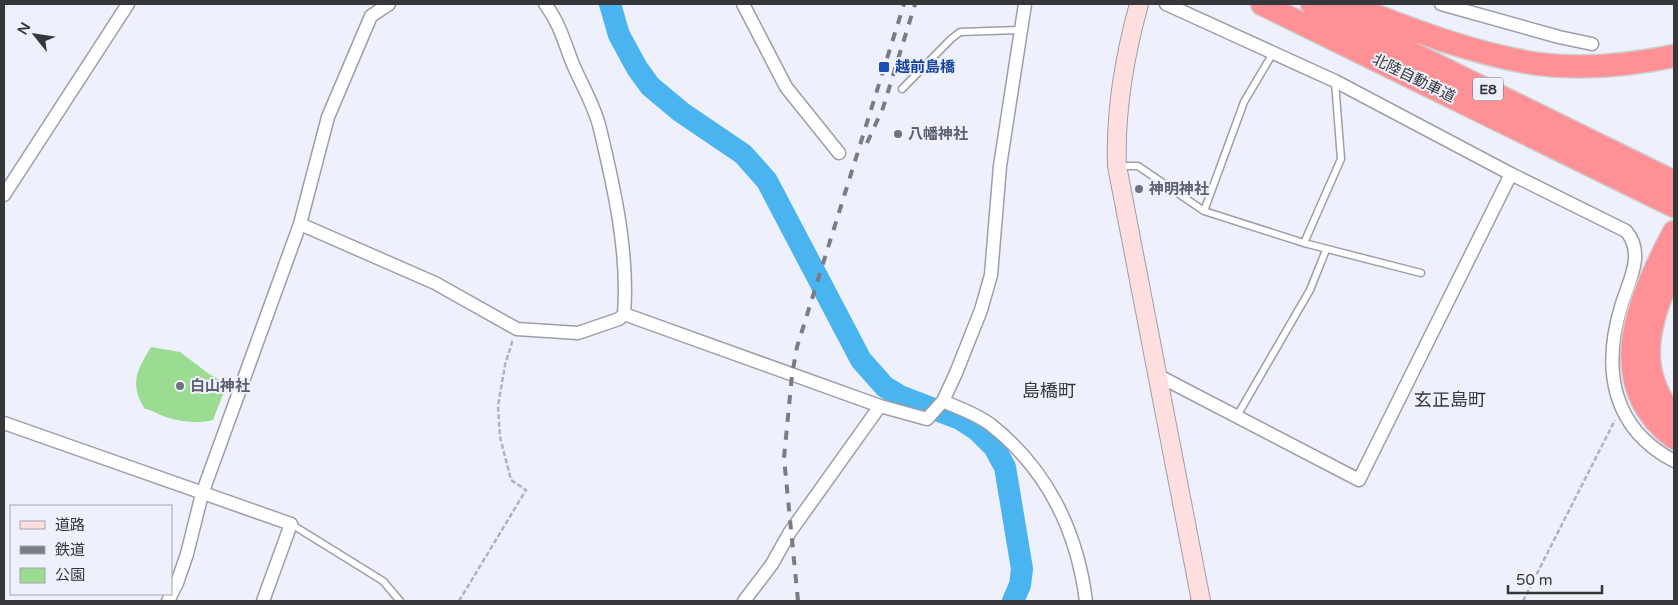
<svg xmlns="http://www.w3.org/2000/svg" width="1678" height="605" font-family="'Varela Round','Noto Sans JP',sans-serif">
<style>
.green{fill:#9bdc92}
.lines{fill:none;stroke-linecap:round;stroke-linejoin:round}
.river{stroke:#49b4ef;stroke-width:22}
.lane-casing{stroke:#9d9ea9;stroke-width:9}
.street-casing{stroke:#9d9ea9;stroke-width:15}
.secondary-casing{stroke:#9d9ea9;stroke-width:20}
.highway-casing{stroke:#cfcfd0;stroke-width:25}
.path{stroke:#b1b3bb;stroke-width:2.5;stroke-dasharray:5 2.5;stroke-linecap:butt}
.lane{stroke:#fff;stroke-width:6}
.street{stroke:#fff;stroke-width:12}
.secondary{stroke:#ffdee0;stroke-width:18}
.highway{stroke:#ff9096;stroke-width:22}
.rail{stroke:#7b7c83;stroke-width:4;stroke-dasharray:9 9;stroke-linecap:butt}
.transit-dot{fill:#1a4fb4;stroke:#eef0fb;stroke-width:2}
.worship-dot{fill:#6b7280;stroke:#eef0fb;stroke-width:2}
.labels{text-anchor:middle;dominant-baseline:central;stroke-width:4;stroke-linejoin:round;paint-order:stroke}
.shield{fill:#eef0fb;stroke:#6d6e75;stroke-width:1}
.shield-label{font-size:14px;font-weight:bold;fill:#36373b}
.transit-label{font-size:15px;font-weight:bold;fill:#164399;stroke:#eef0fb;text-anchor:start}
.street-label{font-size:15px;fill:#36373b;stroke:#eef0fb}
.worship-label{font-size:15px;font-weight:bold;fill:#5b616d;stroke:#eef0fb;text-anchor:start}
.quarter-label{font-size:18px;fill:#36373b;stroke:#eef0fb}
</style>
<rect width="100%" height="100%" fill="#eef0fb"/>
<path class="green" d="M151,347L180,352L209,374L227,384L213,420C197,424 182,422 166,417C158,415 154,410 145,409C129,384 137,370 151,347Z"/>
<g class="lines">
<path class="river" d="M610,4L619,35L637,68L650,86L681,112L743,154L767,181L861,360L885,387L900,396L960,419L977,430L994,447L1005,467L1022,569L1020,585L1013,601"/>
<defs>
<path id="lane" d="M1335,82L1341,159L1304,243L1421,273
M902,89L951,39L960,32L1021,30
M1119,166H1138L1204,211L1307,244
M1204,211L1244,102L1273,53
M1237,416L1310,290L1326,250
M291,524L383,581L400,601"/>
<path id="street" d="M743,4L786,87L839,153
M1166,4L1335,81L1511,174L1626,231C1646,254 1628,282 1621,307C1602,370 1612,428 1674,461
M1441,4L1559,37L1592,44
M4,195L128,4
M300,224L435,283L517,329L578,333L619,319L624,314C629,254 614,187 600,129C595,106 581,84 572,62C564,41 559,22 545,4
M624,314L880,406L927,419L943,401L956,373L981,310L991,275L1000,166L1025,4
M1157,375L1359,480L1511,174
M943,401C958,408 977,414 991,425C1047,469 1077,531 1086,601
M4,423L291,524L263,601
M168,601L177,583L187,554L202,494L300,224L328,117L371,16L389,4
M744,601L772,564L790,532L880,406"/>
<path id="secondary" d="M1139,4C1124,58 1115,110 1117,166L1201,601"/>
<path id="highway" d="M1262,4L1674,206
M1312,4L1674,182
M1346,4C1407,28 1472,54 1538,64C1584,70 1630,65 1674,56
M1674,232C1639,298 1601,382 1674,438
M1674,265C1650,319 1632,368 1674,417"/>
</defs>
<use href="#lane" class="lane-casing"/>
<use href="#street" class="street-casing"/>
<use href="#secondary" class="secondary-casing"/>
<use href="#highway" class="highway-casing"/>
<path class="path" d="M459,601L526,490L511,480L500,437L498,406L505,365L513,339
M1523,601L1615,420"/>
<use href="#lane" class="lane"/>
<use href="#street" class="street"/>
<use href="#secondary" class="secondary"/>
<use href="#highway" class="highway"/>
<path class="rail" d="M867,143L883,108L915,4
M798,601L784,458L792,375L797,347L904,4"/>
</g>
<rect class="transit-dot" x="878" y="61" width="12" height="12" rx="2.5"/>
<g class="worship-dot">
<circle cx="898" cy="134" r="5"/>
<circle cx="1139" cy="189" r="5"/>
<circle cx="180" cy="386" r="5"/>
</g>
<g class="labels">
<rect class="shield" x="1473" y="77.5" width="30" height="23" rx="4"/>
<g class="shield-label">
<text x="1488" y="89">E8</text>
</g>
<g class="transit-label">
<text x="895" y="67">越前島橋</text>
</g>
<g class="street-label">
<text transform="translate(1414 78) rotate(26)">北陸自動車道</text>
</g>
<g class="worship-label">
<text x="908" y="134">八幡神社</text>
<text x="1149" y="189">神明神社</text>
<text x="190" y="386">白山神社</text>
</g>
<g class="quarter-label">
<text x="1049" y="391">島橋町</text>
<text x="1450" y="400">玄正島町</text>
</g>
</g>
<rect width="1678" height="605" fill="none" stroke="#36373b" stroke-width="10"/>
<rect x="10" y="505" width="162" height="90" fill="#eef0fb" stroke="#a4a6ae"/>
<rect x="20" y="521" width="25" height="8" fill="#ffdee0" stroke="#a4a6ae"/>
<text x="55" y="530" font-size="15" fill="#36373b">道路</text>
<rect x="20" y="546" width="25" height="8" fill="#7b7c83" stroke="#a4a6ae"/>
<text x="55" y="555" font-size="15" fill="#36373b">鉄道</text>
<rect x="20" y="568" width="25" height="15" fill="#9bdc92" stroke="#a4a6ae"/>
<text x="55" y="580" font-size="15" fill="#36373b">公園</text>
<g transform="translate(35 35) rotate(300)" stroke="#eef0fb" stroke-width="4" paint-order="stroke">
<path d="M0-4L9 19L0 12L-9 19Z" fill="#36373b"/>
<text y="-8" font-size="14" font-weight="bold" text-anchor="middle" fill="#36373b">N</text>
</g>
<path d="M1508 585v8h94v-8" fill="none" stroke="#36373b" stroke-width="2.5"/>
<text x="1516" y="585" font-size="15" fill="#36373b" stroke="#eef0fb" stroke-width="4" paint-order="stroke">50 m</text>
</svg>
